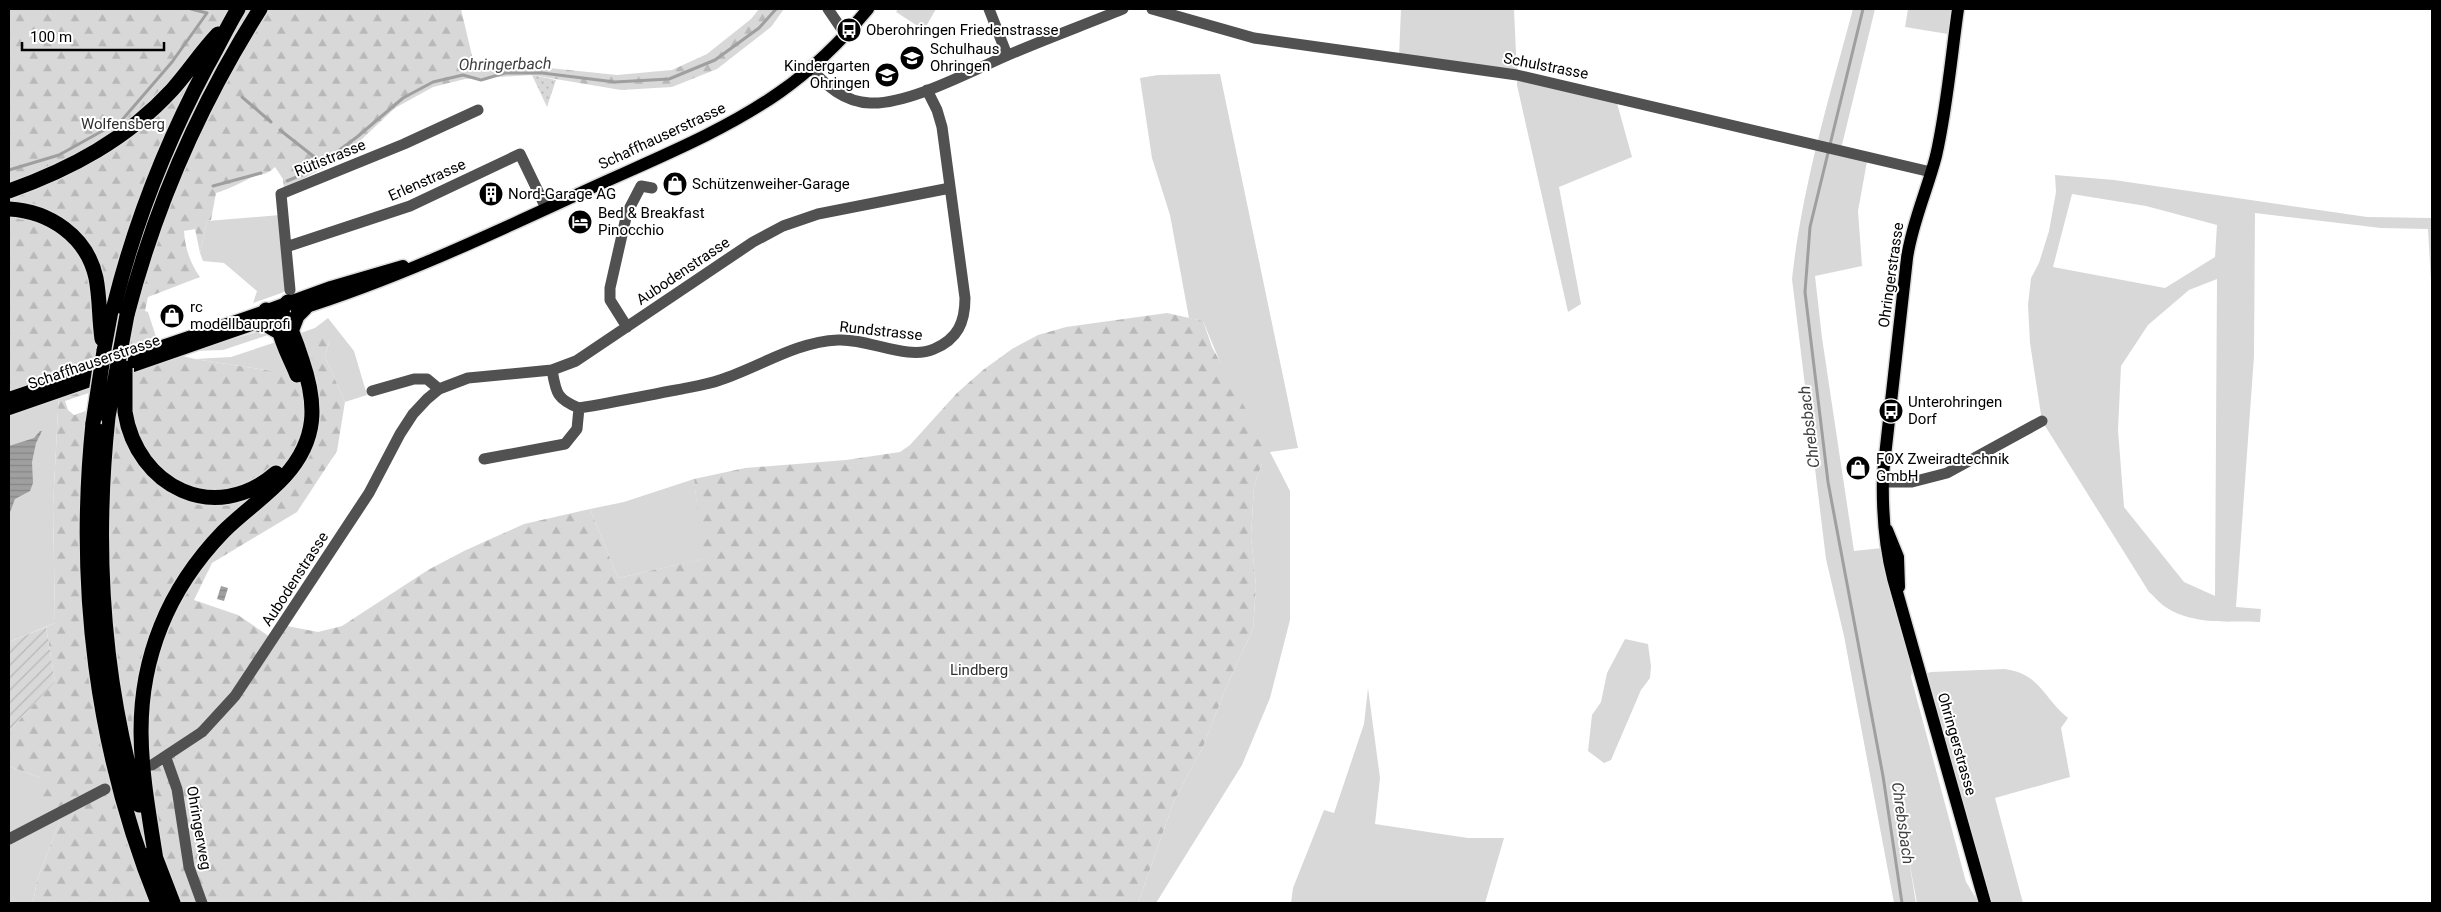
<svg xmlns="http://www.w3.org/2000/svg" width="2441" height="912" font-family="Roboto,sans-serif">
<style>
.grass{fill:#d8d8d8;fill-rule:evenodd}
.forest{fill:url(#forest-firs);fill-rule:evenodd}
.park{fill:url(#park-dots)}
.garden{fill:url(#garden-furrows)}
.water{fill:url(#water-rules)}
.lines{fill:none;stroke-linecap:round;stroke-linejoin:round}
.stream{stroke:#9f9f9f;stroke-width:3}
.major-casing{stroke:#dbdbdb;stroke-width:15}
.highway-casing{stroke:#dbdbdb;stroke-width:18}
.minor{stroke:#515151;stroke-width:11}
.major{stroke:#000;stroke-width:12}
.highway{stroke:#000;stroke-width:15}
.highway-bridge-casing{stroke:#dbdbdb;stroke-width:18;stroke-linecap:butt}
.highway-bridge{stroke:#000;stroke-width:15}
.labels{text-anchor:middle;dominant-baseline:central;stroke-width:4;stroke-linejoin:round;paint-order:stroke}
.poi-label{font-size:15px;fill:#000;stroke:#fff;text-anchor:start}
.street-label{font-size:15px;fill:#000;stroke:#fff}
.park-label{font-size:15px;fill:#2f2f2f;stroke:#fff}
.water-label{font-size:16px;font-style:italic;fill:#404040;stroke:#fff}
</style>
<defs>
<pattern id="forest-firs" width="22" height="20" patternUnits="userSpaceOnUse" patternTransform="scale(1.25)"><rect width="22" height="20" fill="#d8d8d8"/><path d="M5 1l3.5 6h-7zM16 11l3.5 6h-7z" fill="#b8b8b8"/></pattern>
<pattern id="park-dots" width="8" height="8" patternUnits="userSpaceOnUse" patternTransform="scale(1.25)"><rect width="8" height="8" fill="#d8d8d8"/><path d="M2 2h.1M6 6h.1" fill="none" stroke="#b8b8b8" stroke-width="1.8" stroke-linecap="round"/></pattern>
<pattern id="garden-furrows" width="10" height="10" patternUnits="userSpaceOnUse" patternTransform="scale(1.25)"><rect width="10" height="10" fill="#d8d8d8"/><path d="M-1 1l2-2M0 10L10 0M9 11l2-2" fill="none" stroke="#b8b8b8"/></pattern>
<pattern id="water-rules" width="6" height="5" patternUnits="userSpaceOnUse" patternTransform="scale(1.25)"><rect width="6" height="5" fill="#9f9f9f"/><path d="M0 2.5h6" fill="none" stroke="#878787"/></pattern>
</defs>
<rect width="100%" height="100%" fill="#fff"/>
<path class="grass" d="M898,9H936L924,30L896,12Z
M1401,9H1514L1517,75L1615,96L1632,157L1559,187L1581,304L1568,312L1517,85V75L1399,57Z
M1853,9H1875L1841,149L1868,156L1858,211L1862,266L1815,276L1822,338L1854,551L1882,548L1913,665L1911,677L1966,882L1979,903H1917L1908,855L1916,903H1894L1844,636L1826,559L1792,279C1802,187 1829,98 1853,9Z
M1908,9H1958L1954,35L1905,27Z
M1220,74L1298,448L1270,452L1290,491V620L1270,698L1242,765L1156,903H1138L1174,801L1203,747L1227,685L1253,629L1256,586L1251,536L1254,487L1262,463L1203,321L1189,318L1170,215L1152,158L1140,78L1158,75Z
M2055,175L2114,180L2367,217L2432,218V299L2428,229L2381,228L2255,213L2254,356L2236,607L2261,609L2260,622C2229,621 2194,625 2167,608C2160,604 2155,597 2149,592L2042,421L2030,343L2028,305L2031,278L2039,263L2049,231L2056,192ZM2072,194L2146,206L2217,225L2215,257L2165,288L2053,267ZM2217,279L2215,596L2184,582L2124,507L2118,430L2121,366L2148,325L2189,290Z
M280,215L287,291L253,303L257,291L224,263L203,261L200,253L207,221Z
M328,318L354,351L367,395L345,402L325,357L330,339L316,357V387L298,334L315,328Z
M264,330L271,334L223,350L193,351Z
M279,341L297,404L272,371L195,359L231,357Z
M59,392L53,506L55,623L9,642V409Z
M694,479L704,559L618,578L590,509L624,502Z
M1625,639L1648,644L1651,666L1650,678L1641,690L1611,760L1604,763L1588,751L1592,715L1601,702L1607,673Z
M2005,669C2042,675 2042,697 2068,718L2061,728L2070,777L1995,798L2023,903H1985L1921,675L1931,672Z
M1368,688L1380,778L1375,824L1468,838H1504L1485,903H1291L1293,888L1324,810L1334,813L1364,724Z
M9,766L41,778L61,818L37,880L33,903H9Z"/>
<path class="forest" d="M9,9H461L473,60L617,75L672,70L707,54L751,19L759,9H784L771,27L717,69L672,87L621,90L532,75L465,79L433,87L395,108L362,139L329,165L284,189L283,179L275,167C265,177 260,173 250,178C239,184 229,189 216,193L211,220L207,221L200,253L195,229L184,231C185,248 190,263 200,277L148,297L145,311L148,312L159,346L171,353L195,359L272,371L316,357L312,350L315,340L324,333L330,339L325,357L345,402L337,451L297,512L212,563L194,600L238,615L273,639L282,625L318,632L342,626L428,570L464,551L524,524L590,509L618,578L703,559L694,479L745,468L846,460L900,452L910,445L957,393L983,370L1012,349L1038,335L1066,327L1167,313L1203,321L1212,347L1269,452L1262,463L1254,487L1251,536L1256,586L1253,629L1227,685L1203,747L1174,801L1138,903H33L37,880L61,818L53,806L34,797L41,778L9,766V731L55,682L46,627L55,623L53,506L59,392L9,409ZM133,378V395L74,415L68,410L65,401Z"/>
<path class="park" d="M532,75L556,80L547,107Z"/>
<path class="garden" d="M46,627L55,682L9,731V642Z"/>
<path class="water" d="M40,431H42L36,443L32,462L33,483L30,491L15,499L9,515V446L34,438Z
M221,586L228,588L224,601L217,599Z"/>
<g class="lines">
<path class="stream" d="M1863,9L1810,227L1805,292L1828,482L1883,776L1902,903
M242,97L271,122
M280,130L322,163L357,137L403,98L433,82L463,75L481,80L505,73H542L615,82L669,79L715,60L759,28L776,9
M9,170L59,155L122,120L172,62L207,13L191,9
M287,181L304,174L322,163
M213,186L261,173"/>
<defs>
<path id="major" d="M1958,9C1951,58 1947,108 1936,156C1927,191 1912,223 1907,258L1883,474C1882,510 1884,543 1893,578L1985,903
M297,310C393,280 483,238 574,196C642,164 719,135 780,92C813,69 843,39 868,9
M9,398L245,318L331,287L403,266
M9,409L266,320
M1887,530L1898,557L1899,587"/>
<path id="highway" d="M9,191C71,169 127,139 172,90C188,72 201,52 218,34
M9,209C49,211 87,236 96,278C100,298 99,319 102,339
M288,302C266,321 289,353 297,375
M127,315C155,206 200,104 260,9
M258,324L267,325L279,332
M292,329L297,316L305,308
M104,351C124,250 159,156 207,66C218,47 227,27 238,9
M125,412C137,487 215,526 276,473
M108,417C94,548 102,678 139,805
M93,423C76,586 96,750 158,903
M153,851L173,903
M156,860C143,776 128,708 161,626C175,591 197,559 223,532C243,512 266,497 285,476C318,439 317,404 302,360C297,344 292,329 283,315L266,310"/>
</defs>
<use href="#major" class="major-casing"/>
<use href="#highway" class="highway-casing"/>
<path class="minor" d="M828,9L845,34
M989,9L1007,55
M1152,9L1254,38L1517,75L1931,172
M810,68C827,86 844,102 870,103C908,105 971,71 1006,56C1045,39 1084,25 1123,9
M286,247L410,206L520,154L546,208
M290,290L281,194L404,144L478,110
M627,327L610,300V288L627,213L641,186L652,188
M552,370C556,392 556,399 579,408C611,403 644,396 676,390C690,387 706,385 720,380C760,367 795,342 838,340C868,338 907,361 934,349C958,339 965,322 965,298L942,127L937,110L927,90
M372,391L414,379H427L439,389
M484,459L565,444L577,429L579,408
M1883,482H1912L1947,473L2042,421
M166,758L177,789L189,867L202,903
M152,765L202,732L235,696L369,493L400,434L413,414L427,399L439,389L468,378L552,370L576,361L753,242L783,226L818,214L950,188
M9,839L105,789"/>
<use href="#major" class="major"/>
<use href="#highway" class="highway"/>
<defs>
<path id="highway-bridge" d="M125,368V412
M108,417L127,315
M93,423L104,351"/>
</defs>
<use href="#highway-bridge" class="highway-bridge-casing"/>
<use href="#highway-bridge" class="highway-bridge"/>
</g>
<defs>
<symbol id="bus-disc" viewBox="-11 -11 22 22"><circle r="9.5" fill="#000" stroke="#fff"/><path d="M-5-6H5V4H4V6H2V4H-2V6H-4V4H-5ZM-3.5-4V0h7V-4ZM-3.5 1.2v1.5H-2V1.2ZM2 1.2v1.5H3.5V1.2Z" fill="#fff"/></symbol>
<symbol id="school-disc" viewBox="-11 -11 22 22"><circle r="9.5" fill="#000" stroke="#fff"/><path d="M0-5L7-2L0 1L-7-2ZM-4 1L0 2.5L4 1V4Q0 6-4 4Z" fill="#fff"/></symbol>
<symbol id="shop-disc" viewBox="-11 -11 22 22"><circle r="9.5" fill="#000" stroke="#fff"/><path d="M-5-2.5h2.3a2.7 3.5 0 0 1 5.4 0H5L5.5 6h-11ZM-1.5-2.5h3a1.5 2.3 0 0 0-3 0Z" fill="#fff"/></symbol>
<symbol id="building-disc" viewBox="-11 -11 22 22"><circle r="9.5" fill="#000" stroke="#fff"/><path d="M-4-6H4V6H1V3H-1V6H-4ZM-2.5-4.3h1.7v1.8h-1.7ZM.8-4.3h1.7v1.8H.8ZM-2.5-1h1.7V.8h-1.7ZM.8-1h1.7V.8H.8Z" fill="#fff"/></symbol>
<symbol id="hotel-disc" viewBox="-11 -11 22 22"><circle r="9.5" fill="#000" stroke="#fff"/><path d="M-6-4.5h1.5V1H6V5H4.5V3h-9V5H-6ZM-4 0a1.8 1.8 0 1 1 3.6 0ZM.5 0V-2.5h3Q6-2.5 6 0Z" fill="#fff"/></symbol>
</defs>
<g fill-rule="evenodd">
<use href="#bus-disc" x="835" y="16" width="28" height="28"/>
<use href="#school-disc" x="898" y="44" width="28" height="28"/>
<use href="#school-disc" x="873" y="61" width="28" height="28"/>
<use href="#shop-disc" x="661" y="170" width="28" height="28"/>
<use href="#building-disc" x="477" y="180" width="28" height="28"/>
<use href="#hotel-disc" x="566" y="208" width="28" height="28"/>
<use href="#shop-disc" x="158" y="302" width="28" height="28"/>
<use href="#bus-disc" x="1877" y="397" width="28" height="28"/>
<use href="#shop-disc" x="1844" y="454" width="28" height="28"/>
</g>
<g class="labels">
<g class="poi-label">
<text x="866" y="30">Oberohringen Friedenstrasse</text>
<text x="930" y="49">Schulhaus<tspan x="930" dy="17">Ohringen</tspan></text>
<text x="870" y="66" text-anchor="end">Kindergarten<tspan x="870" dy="17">Ohringen</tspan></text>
<text x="692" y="184">Schützenweiher-Garage</text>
<text x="508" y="194">Nord-Garage AG</text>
<text x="598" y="213">Bed &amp; Breakfast<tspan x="598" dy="17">Pinocchio</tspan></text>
<text x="190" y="307">rc<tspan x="190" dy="17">modellbauprofi</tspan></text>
<text x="1908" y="402">Unterohringen<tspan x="1908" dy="17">Dorf</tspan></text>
<text x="1876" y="459">FOX Zweiradtechnik<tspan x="1876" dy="17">GmbH</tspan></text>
</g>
<g class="street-label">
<text transform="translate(1546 66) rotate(11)">Schulstrasse</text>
<text transform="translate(662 136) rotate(-25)">Schaffhauserstrasse</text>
<text transform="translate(330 158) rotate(-22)">Rütistrasse</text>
<text transform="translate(427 180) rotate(-24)">Erlenstrasse</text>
<text transform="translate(683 271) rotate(-34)">Aubodenstrasse</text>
<text transform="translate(1891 275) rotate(-82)">Ohringerstrasse</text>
<text transform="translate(881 331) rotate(6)">Rundstrasse</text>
<text transform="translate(94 362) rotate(-19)">Schaffhauserstrasse</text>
<text transform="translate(295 579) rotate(-57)">Aubodenstrasse</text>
<text transform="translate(1957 744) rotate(74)">Ohringerstrasse</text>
<text transform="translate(199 828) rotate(80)">Ohringerweg</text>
</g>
<g class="park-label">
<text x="123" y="124">Wolfensberg</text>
<text x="979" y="670">Lindberg</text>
</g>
<g class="water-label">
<text transform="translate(505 64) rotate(-1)">Ohringerbach</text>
<text transform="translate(1809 427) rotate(-97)">Chrebsbach</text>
<text transform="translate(1903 823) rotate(82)">Chrebsbach</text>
</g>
</g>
<rect width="2441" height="912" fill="none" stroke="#000000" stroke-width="20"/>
<path d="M22 42v8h142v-8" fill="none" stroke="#000000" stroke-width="2.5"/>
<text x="30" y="42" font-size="15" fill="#000000" stroke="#ffffff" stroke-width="4" paint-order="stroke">100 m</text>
</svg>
